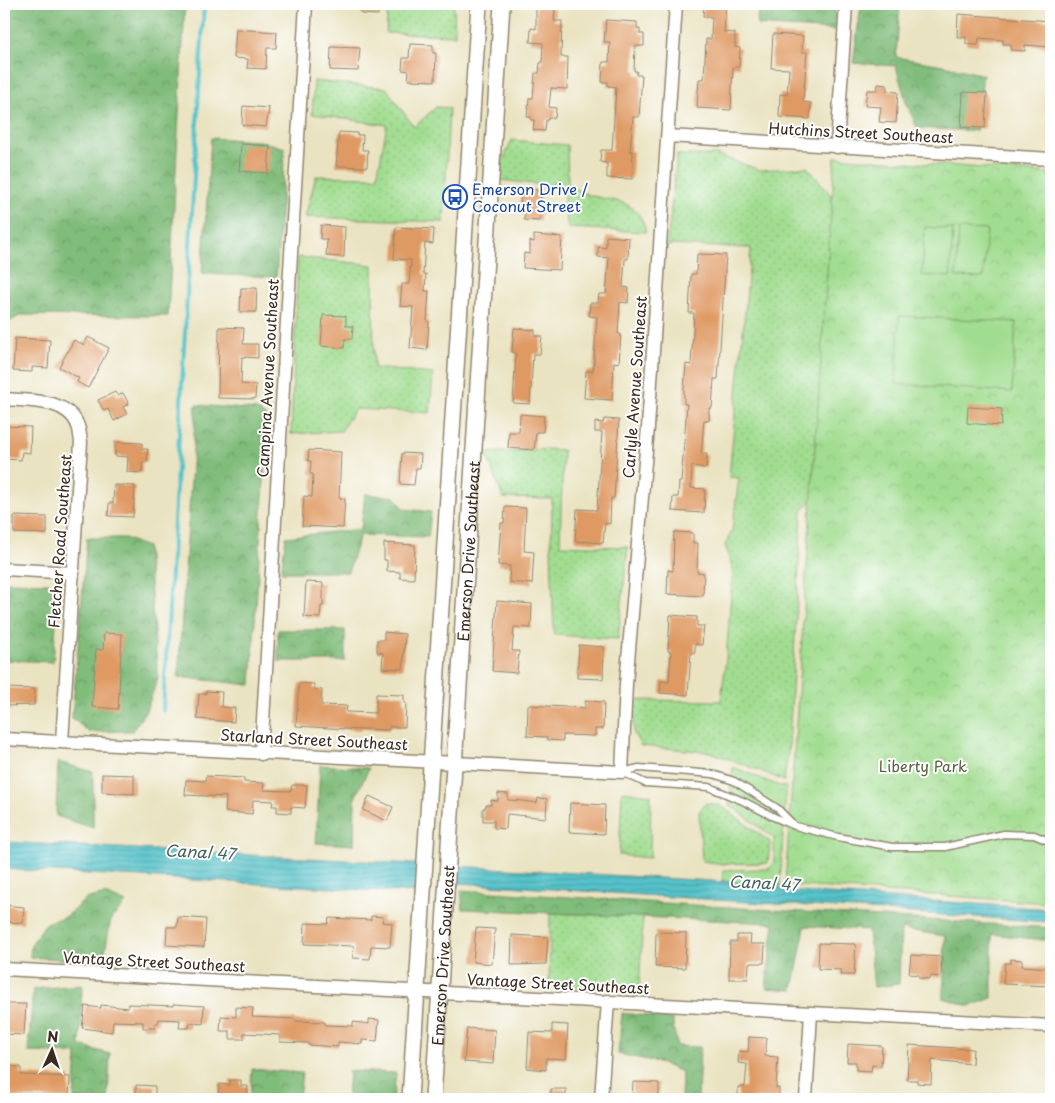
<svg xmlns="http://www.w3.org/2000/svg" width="1055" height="1103" font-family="'Playpen Sans',sans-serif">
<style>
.grass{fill:url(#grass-dots);stroke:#6e8457}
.forest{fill:url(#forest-crowns);stroke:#5e734c}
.park{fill:url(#park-crowns);stroke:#6e8457}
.pitch{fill:#a1dd90;stroke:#6e8457}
.water{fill:url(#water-rules);stroke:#487674}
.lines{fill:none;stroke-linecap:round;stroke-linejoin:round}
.stream{stroke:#55c3cb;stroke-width:4}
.building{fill:#df9a63}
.service-casing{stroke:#928670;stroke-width:9}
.minor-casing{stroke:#928670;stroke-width:15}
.tertiary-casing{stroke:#928670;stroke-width:18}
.service{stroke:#fff;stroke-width:6}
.minor{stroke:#fff;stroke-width:12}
.tertiary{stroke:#fff;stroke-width:15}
.labels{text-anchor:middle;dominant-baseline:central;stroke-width:4;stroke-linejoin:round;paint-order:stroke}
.street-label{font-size:15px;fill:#3b2a1e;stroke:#fff}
.transit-label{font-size:15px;fill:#164399;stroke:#fff;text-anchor:start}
.park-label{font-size:15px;fill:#5a6040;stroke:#fff}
.water-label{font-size:16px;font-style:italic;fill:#44605b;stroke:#fff}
</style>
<defs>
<pattern id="grass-dots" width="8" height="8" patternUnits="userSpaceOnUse" patternTransform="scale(1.25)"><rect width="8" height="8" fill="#a1dd90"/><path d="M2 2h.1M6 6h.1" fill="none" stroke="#8cbe7c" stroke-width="1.8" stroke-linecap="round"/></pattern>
<pattern id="forest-crowns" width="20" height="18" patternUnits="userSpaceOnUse" patternTransform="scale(1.25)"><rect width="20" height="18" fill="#80bc7a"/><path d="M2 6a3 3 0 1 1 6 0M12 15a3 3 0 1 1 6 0" fill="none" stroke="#6a9963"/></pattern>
<pattern id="park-crowns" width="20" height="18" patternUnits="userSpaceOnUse" patternTransform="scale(1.25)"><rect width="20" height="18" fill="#a1dd90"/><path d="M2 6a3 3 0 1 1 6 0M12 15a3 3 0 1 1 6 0" fill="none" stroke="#8cbe7c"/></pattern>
<pattern id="water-rules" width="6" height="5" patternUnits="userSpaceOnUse" patternTransform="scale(1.25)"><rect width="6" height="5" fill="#55c3cb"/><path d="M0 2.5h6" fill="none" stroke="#489fa4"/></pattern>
</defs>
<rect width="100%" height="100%" fill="#fff"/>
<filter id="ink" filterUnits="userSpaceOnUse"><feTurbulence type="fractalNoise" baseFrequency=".02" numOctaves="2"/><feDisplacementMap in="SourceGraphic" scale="10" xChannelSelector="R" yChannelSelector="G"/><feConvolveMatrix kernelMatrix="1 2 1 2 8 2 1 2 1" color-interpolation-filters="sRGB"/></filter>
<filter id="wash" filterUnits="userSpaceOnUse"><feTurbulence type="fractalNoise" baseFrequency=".0096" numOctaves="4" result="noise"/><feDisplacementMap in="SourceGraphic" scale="20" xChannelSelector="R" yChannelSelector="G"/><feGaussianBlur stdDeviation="1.12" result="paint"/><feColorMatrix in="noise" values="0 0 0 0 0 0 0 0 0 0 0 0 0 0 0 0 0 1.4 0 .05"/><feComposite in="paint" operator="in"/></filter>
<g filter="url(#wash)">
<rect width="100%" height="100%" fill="#eae3c1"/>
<path class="grass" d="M388,4H454L455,35L386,33Z
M314,81L386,88L414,127L436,107L449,108L444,222L305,217L316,176L377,177L387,125L312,114Z
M512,140L567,145L568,183C572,186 577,190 581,192C609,204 638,194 646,232L568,228L562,187L499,180L501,164Z
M677,155H717L760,170L807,167L832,196L835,473L802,511L789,744L784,781L761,771L710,752L641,746L634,734L633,700L721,701L726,658L733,569L725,545L732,531L739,478L729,477L751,248L667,245Z
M298,257L373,265L374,368L433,374L430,413L355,409L341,431L291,434Z
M548,449L563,450L560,545L628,547L618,639L554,635L551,549L552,499L503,498L486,453Z
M622,791L651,795L650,858L619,855Z
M706,803L720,805L770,842L768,863L723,864L702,861L699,812Z
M550,913L643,917L639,991L549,986Z"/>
<path class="forest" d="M4,4H185L168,316L21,315L4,325Z
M758,4H836L835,30L757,25Z
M863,4H900L896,57L948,66L983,75L976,131L917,128L906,102L896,66L853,63L861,6Z
M211,138L260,141L285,148L276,277L202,274Z
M196,405L257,410L268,418L251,685L178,677Z
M365,494L395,497L404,509L431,512L428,537L360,535L348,572H281L286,537L361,529Z
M87,538H125L147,547L158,678L146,711L132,731L89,732L72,718Z
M4,582L49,583L58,598L53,662L4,660Z
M278,630H345V661H278Z
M58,762L93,772V828L56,816Z
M320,765L369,768L355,798L354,845L316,843Z
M461,890L1051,928V941L992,934V998L970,1006L943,998L945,936L901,929L899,984L874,987L868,930L805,926L793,990L766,988L774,923L463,909Z
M105,894L126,903L111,919L103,962L30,957L31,945L46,923L67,916L86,899Z
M82,985L80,1046L110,1054L108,1099H74L77,1054L28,1052L33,989Z
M622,1013L672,1019L677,1046L700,1047L698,1099H681L682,1072L658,1062L618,1054Z
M252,1069L302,1073L299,1099H250Z
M349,1071L396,1073L393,1099H347Z"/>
<path class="park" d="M835,157L1051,173V903L785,885Z
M733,767L782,787H786L780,885L722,881L723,870L768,869L772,866L774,863V838L729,804Z"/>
<path class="pitch" d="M925,227L953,229L950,277L922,275Z
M959,229L987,230L983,278L956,277Z
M899,316L1016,322L1012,392L896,384Z"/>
<path class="water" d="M4,842L419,864L417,893L4,869Z
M455,866L780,885L781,890L785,891L1051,909V922L461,883L456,887V895H454Z"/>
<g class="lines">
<path class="stream" d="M163,711L204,4"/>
</g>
<g id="blocks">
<path class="building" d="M362,4H379L378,15L361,14Z
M704,4H726L724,32L735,33V47L740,48L739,67H733L731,110L697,108L699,79H704L706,39H711L712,17H703Z
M536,7L555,8L554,21H562L561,57H568L567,89L551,88L549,107L556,108L555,118H549L548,120H546L545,131L533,130L534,120H531V117H527L529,98H533L535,73H539L540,63H542L543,43L530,42L531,28L536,29Z
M958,14L1051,21V47L1025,45V51L1011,50V44H1003V40L979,38L978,45L966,44V37H957Z
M606,20L637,22V29H640V34H644V46H635L634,71H637L636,75H642L639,117H633L630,151H633L632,179L607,178V163L600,162L601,150H612L616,87L608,86V82H602L603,62H609L610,42H604Z
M236,29L277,32L276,48H267L266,69L247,68L248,59L234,58Z
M773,34L803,36L802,52H807L803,102L811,103L810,119L779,117L780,94L787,95L789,69L771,68Z
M410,44L433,45V53H436L435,81L408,80L409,71L402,70L403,58H409Z
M331,47L360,48L358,71L330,70Z
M878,84L887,85V91L898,92L896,123L879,122L881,107L865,106L867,90H877Z
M963,92L987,93L985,128L961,127Z
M243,106L269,108L266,127L242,125Z
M339,132L357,133V135H363L362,150H368L367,167L336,166Z
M241,144L270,146L268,173L239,171Z
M525,189L541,190L540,221L524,220L525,205H520L521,194H525Z
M321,225L345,227L344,257L326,256L327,239H320Z
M396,227L434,229L433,244L425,243L423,274H426L425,291H429L427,321L429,322L427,350L410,348L413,307L400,306L402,284H409L411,260L394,259Z
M534,235L562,237L560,270L523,268L524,253L530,254V241L534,242Z
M606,236L629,238L628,259H625L623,287L629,288L628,303L620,302L618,334H621L619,363L614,362L612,400L584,398L586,371H593L597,317L589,316L590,303H598L599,294H606L609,258L598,257V247L606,248Z
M697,254L726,255L718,379H714L712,408H709V421L704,420L701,454H707L706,468L692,466L691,488L705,489L704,513L672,511L673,497H678L679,482H681L687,404H684V389L686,364L691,365L693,333L694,313H689L691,274H696Z
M241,288H257L256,312H240Z
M323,315L346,316V326H353L352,339H345L344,348L321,346Z
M219,327L244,328L243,344H258V358L242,357L241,384L256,385L255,399L218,398Z
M514,328L535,330V336H542L540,354H533L530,404L513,403L516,353L512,352Z
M88,337L109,348L88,388L77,382L79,378L59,367L74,340L84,345Z
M15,338L50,340L48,368L32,367V372L13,371Z
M115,392L118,396L123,393L129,404L123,407L127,414L114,421L108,409L104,411L98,400Z
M968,407L1002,409L1001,426L967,423Z
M520,414L544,416L543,432H536L534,450L508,448L509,432H519Z
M604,419L619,420L614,498H611L610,524L605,523L603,543L575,541L577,509L597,510L602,432H595V422L603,423Z
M4,426L31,427L30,453L22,452L21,460L4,459Z
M115,442L142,443V449H148L147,462H142V473L127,472L128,457L115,456Z
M309,450L341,452L339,498L345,499L343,528L302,526L304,496L312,497L313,474H310L311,461H308Z
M402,453L421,454L420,468H416L414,485L400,484Z
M114,485L135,486L133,517L108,516L109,503H113Z
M505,507L526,508L524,551L534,552L532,584L509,582L510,566L498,565L501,523H504Z
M14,516L47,517V534L14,533Z
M674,532L693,533V543H698L697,572L704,573L703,596L667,594L668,570L673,571Z
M384,543L415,545L414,579L400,578V572L387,571V560H384Z
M306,582L323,583V606H321L320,618L304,617Z
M497,601L532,604L531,628L514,627L512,651H519L517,673L492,671Z
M670,615L697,617V626H704L702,645L695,644V653H691L688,695L660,693L661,681L669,682L671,652L668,651Z
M384,632L405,634L403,669L382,668L383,653L377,652V640H384Z
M104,633L122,634L118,709L92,707L96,649L103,650Z
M579,645L604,647L603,679L577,678Z
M299,683L314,684V689L322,690L321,705L347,706L346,712L376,713V694L404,695V703H406L405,727H389V730L361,729V730L296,726Z
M5,688L35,689L34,705L4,706Z
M206,691L222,692L221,707L235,708L234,722L197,719L199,694H206Z
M585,701L604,702L603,729H595V736L563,735V741L547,740V737L527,736L528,705L585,708Z
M102,774L134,775V794L102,792Z
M206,776L244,778V782L264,783L263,790L291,791L292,785H307L305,808L291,807V813L277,812V806H272L273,801L253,800L252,814L225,812L226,797L185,795L186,780L205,781Z
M498,793L508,794V800L523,801L537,803L538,798L547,799L546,818L507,814L506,829L494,828V821H483V808H485L486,805H491V800L498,801Z
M369,796L393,807L387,821L363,810Z
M570,803L605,805L604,834L569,832Z
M4,905L24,907L23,923L4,922Z
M371,916L383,917L382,922L392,923L390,947L371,946L370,959L353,958L354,946L304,944L305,923L328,924L329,918L371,920Z
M178,917L206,919L204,947L166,945L167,927H177Z
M476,928L495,929L492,964L473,962Z
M656,932L686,933L685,968L655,967Z
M512,935L548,937L546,964L511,965Z
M737,935H751L750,944H765L764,963H749L748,979H729L730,942H737Z
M819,943L856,944L854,975H840L841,970L818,969Z
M911,955L942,957L941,977L930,976V979L919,978V975L909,974Z
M1011,959L1022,960V966L1051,968V986L1003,984L1005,963H1011Z
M4,1004H26L24,1035L4,1034Z
M128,1004L173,1006V1004L204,1006L203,1024L190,1023L189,1028H179L180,1020L159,1019L158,1023H155V1028H143V1022L113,1021L112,1032L82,1028L85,1006L101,1008V1005L128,1008Z
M236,1007L253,1008L252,1017L295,1019V1021L325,1022V1025L353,1026V1022L369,1024V1019L379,1020L377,1041L362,1040V1044L338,1042V1047L308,1045V1043L280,1042V1035L244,1033V1039H230V1031H220L221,1016L236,1017Z
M552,1024L568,1025L566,1059L546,1058V1070L527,1068L529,1032L552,1033Z
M467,1028L495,1030L493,1064L464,1062Z
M749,1037L767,1038L765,1056L778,1057L776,1088H779V1099H738V1087H745L747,1064L738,1063L739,1051L748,1052Z
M848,1044L882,1046L881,1066L872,1065L871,1071L856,1070V1062H847Z
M909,1045L973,1049L972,1064L932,1060L931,1084L917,1083V1080H907Z
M4,1066L21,1067V1075L70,1077L69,1099L4,1097Z
M230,1080H241V1086H248L247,1099H218L219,1084L230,1085Z
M633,1082L659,1083V1099H632Z
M136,1085L155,1086V1099H136Z
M551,1089H566V1099H551Z"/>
</g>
</g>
<g filter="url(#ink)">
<use href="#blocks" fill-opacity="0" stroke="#928670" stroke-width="1"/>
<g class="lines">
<defs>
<path id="service" d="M622,772L645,783L709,787L743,801L774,817L795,826L838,837L892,847H945L1004,834L1034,835L1051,842
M622,772L639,768L713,774L734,781L777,808L792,823"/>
<path id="minor" d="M668,136L1051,159
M837,147L846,4
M4,399C28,401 68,398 78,426C80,431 80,437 81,442L62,742
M4,569L73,573
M4,739L622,772L626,684L648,427L676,4
M261,754L306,4
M4,969L1051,1026
M601,1099L608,1001
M806,1099L811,1013"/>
<g id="tertiary">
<path d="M410,1099L479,4"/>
<path id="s1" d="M433,1099L502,4"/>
</g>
</defs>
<use href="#service" class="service-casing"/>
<use href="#minor" class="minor-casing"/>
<use href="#tertiary" class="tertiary-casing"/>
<use href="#service" class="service"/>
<use href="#minor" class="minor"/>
<use href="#tertiary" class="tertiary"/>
</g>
</g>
<defs>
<symbol id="bus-ring" viewBox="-11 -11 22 22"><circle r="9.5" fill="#fff" stroke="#1a4fb4" stroke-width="1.5"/><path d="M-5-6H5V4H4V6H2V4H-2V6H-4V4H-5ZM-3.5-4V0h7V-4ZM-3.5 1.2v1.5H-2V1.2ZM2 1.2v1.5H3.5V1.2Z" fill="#1a4fb4"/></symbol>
</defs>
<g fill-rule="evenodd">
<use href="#bus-ring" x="441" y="183" width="28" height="28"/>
</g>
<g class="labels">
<g class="street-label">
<text transform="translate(861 132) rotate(3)">Hutchins Street Southeast</text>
<text transform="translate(267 378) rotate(-87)">Campina Avenue Southeast</text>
<text transform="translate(634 387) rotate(-86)">Carlyle Avenue Southeast</text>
<text transform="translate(59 541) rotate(-86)">Fletcher Road Southeast</text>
<text stroke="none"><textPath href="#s1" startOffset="549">Emerson Drive Southeast</textPath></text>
<text transform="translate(314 739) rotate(3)">Starland Street Southeast</text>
<text stroke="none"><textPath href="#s1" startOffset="144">Emerson Drive Southeast</textPath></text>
<text transform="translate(154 961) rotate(3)">Vantage Street Southeast</text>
<text transform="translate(558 983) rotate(3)">Vantage Street Southeast</text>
</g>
<g class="transit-label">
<text x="472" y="188">Emerson Drive /<tspan x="472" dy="17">Coconut Street</tspan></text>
</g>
<g class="park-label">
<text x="923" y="765">Liberty Park</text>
</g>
<g class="water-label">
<text transform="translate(200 851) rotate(3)">Canal 47</text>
<text transform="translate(764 882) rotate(3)">Canal 47</text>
</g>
</g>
<rect width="1055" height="1103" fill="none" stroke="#fff" stroke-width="20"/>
<g transform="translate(52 1050) rotate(3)" stroke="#ffffff" stroke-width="4" paint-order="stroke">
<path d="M0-4L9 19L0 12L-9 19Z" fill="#3b2a1e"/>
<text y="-8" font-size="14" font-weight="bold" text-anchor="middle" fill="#3b2a1e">N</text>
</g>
</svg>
